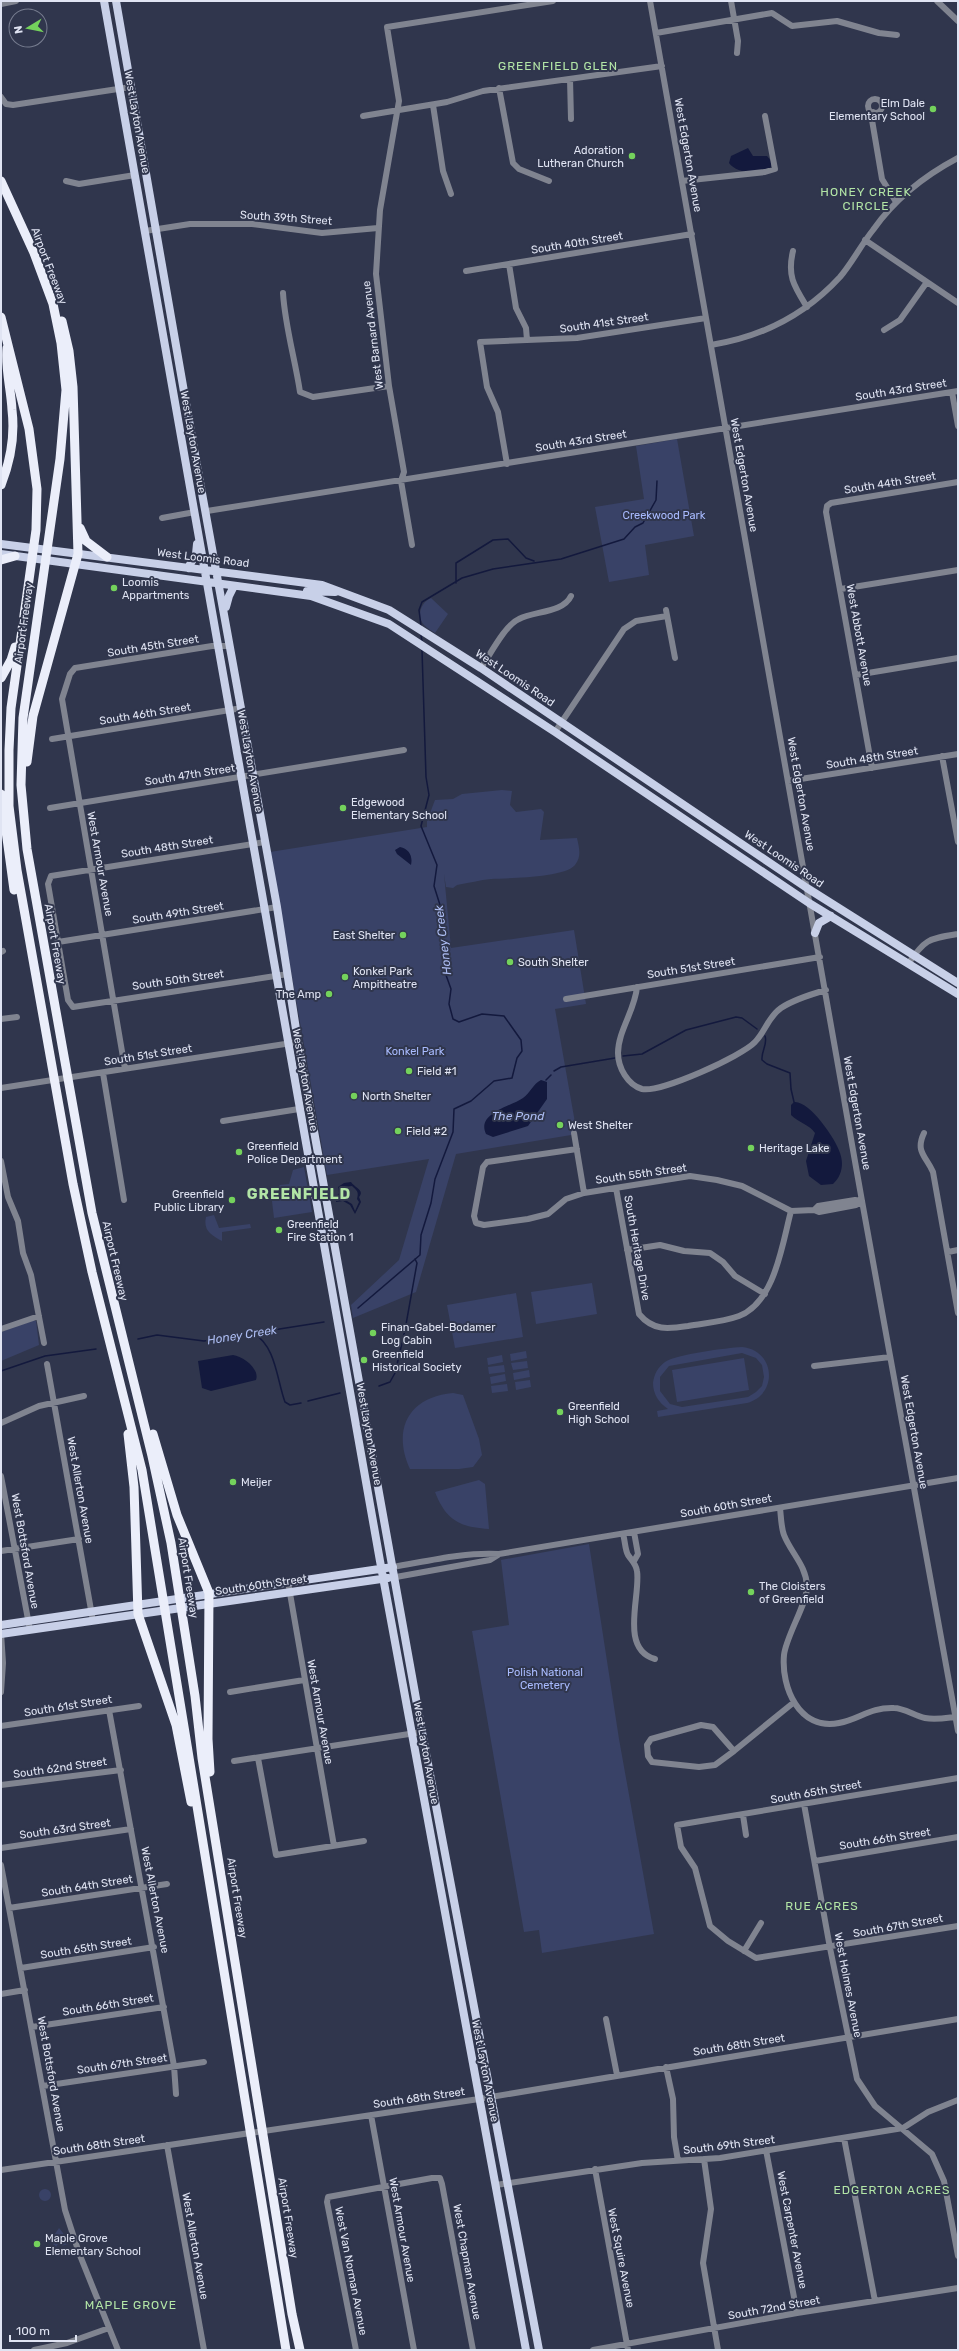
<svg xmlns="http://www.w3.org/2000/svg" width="959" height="2351" font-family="Rubik,sans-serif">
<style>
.green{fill:#394267;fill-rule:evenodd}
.water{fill:#13193d;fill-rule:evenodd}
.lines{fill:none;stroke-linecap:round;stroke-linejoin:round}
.stream{stroke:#13193d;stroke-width:1.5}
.minor{stroke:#808490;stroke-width:6}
.major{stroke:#c8d0e8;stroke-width:8}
.highway{stroke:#ebeefa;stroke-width:9}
.poi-dot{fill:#74d25c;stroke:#30364d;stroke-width:1.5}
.labels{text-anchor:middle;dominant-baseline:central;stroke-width:4;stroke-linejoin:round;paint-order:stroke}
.poi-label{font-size:11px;fill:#e0e4f3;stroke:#30364d;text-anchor:start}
.street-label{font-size:11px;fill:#e0e4f3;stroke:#30364d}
.park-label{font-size:11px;fill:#a9bbff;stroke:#30364d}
.neighbourhood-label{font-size:12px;letter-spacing:1px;fill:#b2e5a6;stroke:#30364d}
.water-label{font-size:12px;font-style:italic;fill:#adbdf3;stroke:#30364d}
.district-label{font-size:15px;font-weight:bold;letter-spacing:1px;fill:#b2e5a6;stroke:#30364d}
</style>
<rect width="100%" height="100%" fill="#30364d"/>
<path class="green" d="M677,439L694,536L645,545L649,575L609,582L595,507L644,499L636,446Z
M431,598L448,614L435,633C432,631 427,628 424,625C416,616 421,602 431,598Z
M502,790L512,791L510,805L516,812L541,809L544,812L540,840L577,838C579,848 582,856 575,865C564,878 509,878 491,879C480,880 469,883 457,885L453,888L446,887L444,874L451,948L574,930L586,1004L555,1009L577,1134L456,1154L416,1292L353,1318L351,1305L399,1260L429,1159L327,1175L270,852L427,827V821L435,800L453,799L462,794Z
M304,1167L312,1212L274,1218L271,1193L280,1185L289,1184L293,1170Z
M214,1215L219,1228L250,1224L251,1228L222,1232V1241C211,1235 203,1230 206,1217Z
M592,1283L597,1314L536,1324L531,1292Z
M516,1293L523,1337L455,1348L447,1305Z
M32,1321H36L39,1345L1,1361V1332Z
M742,1347C775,1350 779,1394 747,1403L658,1417L657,1411L668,1409C659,1403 653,1394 653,1383C654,1374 658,1367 665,1362C677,1354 726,1348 742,1347ZM742,1353L756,1358L762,1365L764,1377L762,1386L756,1392L748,1397L682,1407L670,1404L660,1391V1377L669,1366Z
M526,1351L527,1358L511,1361L510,1354Z
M502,1355L503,1362L488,1365L487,1358Z
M744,1358L749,1390L677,1402L672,1370Z
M527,1361L528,1368L513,1370L511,1363Z
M504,1365L505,1372L489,1374L488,1367Z
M529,1370L530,1377L514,1380L513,1373Z
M505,1374L506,1381L491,1384L490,1377Z
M530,1380L531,1387L516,1390L515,1382Z
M507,1384L508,1391L492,1393L491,1386Z
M453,1393L463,1395L479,1439L482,1455L473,1467L459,1469H410C392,1430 408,1397 453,1393Z
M479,1480L485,1484L489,1529C459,1527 446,1520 435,1492Z
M589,1544L619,1739L654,1934L542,1953L539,1930L524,1932L472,1631L509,1625L501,1560Z
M39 2195a6 6 0 1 1 12 0a6 6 0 1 1-12 0Z
M59,2228L63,2233L68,2244L62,2246L60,2241L56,2247L50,2241Z"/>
<path class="water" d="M748,148L753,156H767L771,161V167C760,175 737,174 729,163L731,156Z
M400,847C409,849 413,856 411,865L397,854L395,850Z
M541,1080L547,1082V1099L528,1126L493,1137L486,1134C476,1113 512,1106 523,1098C530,1093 533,1084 541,1080Z
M794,1102C809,1100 836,1139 840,1153C844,1164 842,1176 833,1184L821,1185L809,1176L806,1161L815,1133C810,1125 798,1122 791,1115V1105Z
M351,1182C355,1188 365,1190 359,1197L361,1202L355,1214L350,1205L343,1201L336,1202V1197L339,1193L338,1187L344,1183ZM352,1186C357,1191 359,1191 357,1199L359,1202L355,1211L352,1204L342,1198L344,1187Z
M233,1355C243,1356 260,1369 256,1380L211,1391L202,1388L198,1361Z"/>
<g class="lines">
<path class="stream" d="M456,583V563L493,540L508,539L526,558L534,561
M421,626L419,610L422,602L462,578L493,569L561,559L624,539L635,527L643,523L656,500L657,481
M421,634L422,642
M765,1036C768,1044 761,1051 762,1060L767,1064L790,1073L791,1089L794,1102
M623,1056L642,1054L686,1030L736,1017L742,1018L757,1029
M554,1071L561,1067L615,1058
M546,1080L551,1075
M358,1308L420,1255L421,1235L431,1203L435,1179L453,1132L454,1109L471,1101L494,1081L512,1078L517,1058L522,1051L521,1040L504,1016L482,1014L459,1022L453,1019L449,1004L451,989L446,975L445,951L440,933V905L434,886L437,865L421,826L429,795L426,777L422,650
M254,1334C276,1346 277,1381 285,1402L290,1405L301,1403
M138,1339L157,1335L204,1341L324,1322
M1,1371L45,1356L96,1349
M379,1386L390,1382L395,1373L405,1330L417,1263L415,1259
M308,1401L340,1393"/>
<path class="minor" d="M650,1L862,1201L958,1731
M731,1L738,41L737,53
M937,1L958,21
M1,4L16,1
M656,33L772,13L792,26L837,21L879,33L897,35
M570,79L571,119
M499,88L513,163L519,169L549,181
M1,97L6,104L13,105L131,87
M868 106a7 7 0 1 1 14 0a7 7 0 1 1-14 0Z
M433,105L443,171L451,194
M873,112L872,120L882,179L896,202
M363,116L447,102L483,91L662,66
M66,181L79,184L135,175
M682,181L765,172L775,169L765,116
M145,231L190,224H252L322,233L378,228
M865,240L958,303
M793,251C787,276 794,286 807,307
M509,264L516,308L526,328L527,340
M466,271L692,234
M283,293C285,326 295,359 300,392L313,397L389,386
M884,330L900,320L927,282
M711,345C762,337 805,315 840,277C852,263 861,245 873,230C895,199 924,176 958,158
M952,392L958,426
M507,464L498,412L487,387L480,342L577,338L706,318
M207,511L958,391
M162,518L195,512
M412,545L401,481L404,472L389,386L376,274L380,210L399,101L387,27L553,1
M841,589L958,570
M666,610L675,658
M481,668C490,655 505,625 519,619C534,611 563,613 571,596
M856,675L958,658
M555,732L624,629L636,621L667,616
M52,739L242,708
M942,756L958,842
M872,768L826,512L827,506L831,503L958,482
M788,781L958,754
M50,808L404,750
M265,842L51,876L48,884L68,1000L73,1007L288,974
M58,942L277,907
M1,952L3,951
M908,964C925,939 928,939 958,934
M637,987C635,1010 618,1031 618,1053C618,1068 628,1085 642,1089C661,1093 742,1056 755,1042C765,1032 768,1017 781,1008C793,1000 812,994 826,990
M566,999L820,957
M1,1019L17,1017
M125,1069L62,699L70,674L75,668L212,646H230
M103,1073L124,1200
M1,1088L298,1042
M223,1121L299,1109
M574,1133L584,1193
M924,1133C915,1152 926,1156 933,1172L958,1313
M577,1149L487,1162L483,1167L474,1216L476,1223L484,1225L528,1219L548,1214L566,1199L584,1193L690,1176L717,1180L742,1186L791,1211L814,1210L819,1212L856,1205L862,1201
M1,1161L8,1197L18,1221L23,1253L31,1275L44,1343
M616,1188L639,1314C653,1331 668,1329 688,1326C705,1323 723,1322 739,1316C775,1302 782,1245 791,1211
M814,1210L818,1206L855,1200L862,1201
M627,1250L660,1245L684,1251L710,1253L723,1262L735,1276L765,1294
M948,1252L958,1250
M1,1329L39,1316
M47,1364L93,1621
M814,1366L890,1357
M1,1423L39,1406L84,1396
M1,1476L30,1630
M780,1508C781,1516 781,1527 784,1535C791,1553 806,1565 807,1586C808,1602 786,1636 784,1655C781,1687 799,1731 839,1723C860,1719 870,1707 894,1708C904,1708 915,1716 925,1718C935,1720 946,1718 955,1717
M634,1532L638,1554L634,1561
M623,1534C625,1540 625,1550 628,1555C632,1561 636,1564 637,1571C641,1595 619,1649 655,1659
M1,1551L79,1539
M393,1567C428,1561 464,1552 499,1554L958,1478
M396,1577L490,1560L498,1555
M288,1582L334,1846
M1,1633L3,1663L1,1692
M230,1692L304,1680
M109,1710L174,2066L176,2094
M701,1725L713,1727L734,1751L715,1765L699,1767L652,1762L648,1756L647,1745L651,1739Z
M1,1726L139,1706
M734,1751L793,1703
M258,1758L276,1855L364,1841
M234,1761L422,1732
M958,1778L677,1825L681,1847L695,1868L710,1926L728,1941L756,1958L958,1926
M1,1785L121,1770
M804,1804L830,1948L857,2079L875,2106L932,2154L944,2181L958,2256
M743,1815L746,1835
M1,1848L131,1829
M815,1861L958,1837
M1,1865L65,2210L79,2253L118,2350
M9,1908L167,1884
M744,1951L761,1923
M21,1968L154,1947
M1,1994L25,1990
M606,2019L617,2075
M32,2027L164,2007
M666,2067L673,2099L674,2137L678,2161
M43,2086L204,2062
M371,2115L414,2350
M844,2138L875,2301
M167,2145L204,2350
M766,2150L797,2313
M704,2159L711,2209L703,2263L718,2350
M595,2169L628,2350
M1,2170L479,2099L958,2019
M496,2185L642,2163L720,2158L903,2128L928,2112L958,2100
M34,2350L67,2343L109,2328
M356,2350L327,2202L328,2197L432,2178H440L442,2184L473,2350
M593,2350L797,2313L958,2288"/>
<path class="major" d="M104,1L380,1561L526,2350
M116,1L194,449L277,907L298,1042L422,1732L539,2350
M1,544L322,585L389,610L481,668L807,888L958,983
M1,554L311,596L389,624L555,732L809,903L958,994
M188,568L196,554L197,544
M307,591L335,592
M226,607L229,596L234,586
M815,933L819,923L831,916
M1,1625L393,1567
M1,1634L388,1578"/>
<path class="highway" d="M1,181L34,253L53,304L61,343L66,390L60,459L23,718L21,785L27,849L92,1213L152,1456L171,1543L195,1696L202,1758L292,2314L300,2350
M1,317L29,429L37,489L36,530L11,708L9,750V806L17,870L73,1184L92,1272L142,1470L286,2350
M1,485C10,462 15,435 12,410C11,389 5,369 7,348
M80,528L86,541L107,557
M1,560L15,556
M1,678L11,660L15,647
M27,762L33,716L78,554L73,387L69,351L62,321
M1,794L14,890
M128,1434L134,1487L138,1614L176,1725L191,1802
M153,1434L177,1515L209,1593L208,1739L210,1772"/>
</g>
<g class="poi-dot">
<circle cx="933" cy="109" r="4"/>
<circle cx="632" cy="156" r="4"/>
<circle cx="114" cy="588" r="4"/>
<circle cx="343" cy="808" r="4"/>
<circle cx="403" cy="935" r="4"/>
<circle cx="510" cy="962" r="4"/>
<circle cx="345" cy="977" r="4"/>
<circle cx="329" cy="994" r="4"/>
<circle cx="409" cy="1071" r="4"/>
<circle cx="354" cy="1096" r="4"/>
<circle cx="560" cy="1125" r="4"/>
<circle cx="398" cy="1131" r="4"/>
<circle cx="751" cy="1148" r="4"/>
<circle cx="239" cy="1152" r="4"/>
<circle cx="232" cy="1200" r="4"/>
<circle cx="279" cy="1230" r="4"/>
<circle cx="373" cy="1333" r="4"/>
<circle cx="364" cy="1360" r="4"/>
<circle cx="560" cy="1412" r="4"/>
<circle cx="233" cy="1482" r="4"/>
<circle cx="751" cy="1592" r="4"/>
<circle cx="37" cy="2244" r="4"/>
</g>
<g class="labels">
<g class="poi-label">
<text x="925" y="103" text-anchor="end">Elm Dale<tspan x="925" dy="13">Elementary School</tspan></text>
<text x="624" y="150" text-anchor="end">Adoration<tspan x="624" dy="13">Lutheran Church</tspan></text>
<text x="122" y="582">Loomis<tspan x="122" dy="13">Appartments</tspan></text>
<text x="351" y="802">Edgewood<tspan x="351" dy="13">Elementary School</tspan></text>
<text x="395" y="935" text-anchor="end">East Shelter</text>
<text x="518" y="962">South Shelter</text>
<text x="353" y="971">Konkel Park<tspan x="353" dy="13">Ampitheatre</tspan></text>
<text x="321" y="994" text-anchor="end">The Amp</text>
<text x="417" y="1071">Field #1</text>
<text x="362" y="1096">North Shelter</text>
<text x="568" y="1125">West Shelter</text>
<text x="406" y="1131">Field #2</text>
<text x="247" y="1146">Greenfield<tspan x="247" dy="13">Police Department</tspan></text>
<text x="759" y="1148">Heritage Lake</text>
<text x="224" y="1194" text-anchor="end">Greenfield<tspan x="224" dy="13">Public Library</tspan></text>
<text x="287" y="1224">Greenfield<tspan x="287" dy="13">Fire Station 1</tspan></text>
<text x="381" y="1327">Finan-Gabel-Bodamer<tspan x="381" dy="13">Log Cabin</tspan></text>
<text x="372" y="1354">Greenfield<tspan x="372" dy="13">Historical Society</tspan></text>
<text x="568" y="1406">Greenfield<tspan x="568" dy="13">High School</tspan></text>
<text x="241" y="1482">Meijer</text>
<text x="759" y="1586">The Cloisters<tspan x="759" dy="13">of Greenfield</tspan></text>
<text x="45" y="2238">Maple Grove<tspan x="45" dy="13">Elementary School</tspan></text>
</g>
<g class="street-label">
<text transform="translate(137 122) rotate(80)">West Layton Avenue</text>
<text transform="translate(688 155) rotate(80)">West Edgerton Avenue</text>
<text transform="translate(286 218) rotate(4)">South 39th Street</text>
<text transform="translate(577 243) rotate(-9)">South 40th Street</text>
<text transform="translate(49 266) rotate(69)">Airport Freeway</text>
<text transform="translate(604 323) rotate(-8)">South 41st Street</text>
<text transform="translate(373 335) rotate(-97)">West Barnard Avenue</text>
<text transform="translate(901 390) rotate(-9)">South 43rd Street</text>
<text transform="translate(581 441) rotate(-9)">South 43rd Street</text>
<text transform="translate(193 442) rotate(80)">West Layton Avenue</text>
<text transform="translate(744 475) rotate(80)">West Edgerton Avenue</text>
<text transform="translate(890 483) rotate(-9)">South 44th Street</text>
<text transform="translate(203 558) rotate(7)">West Loomis Road</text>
<text transform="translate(24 623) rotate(-82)">Airport Freeway</text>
<text transform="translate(859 635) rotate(80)">West Abbott Avenue</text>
<text transform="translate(153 646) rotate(-9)">South 45th Street</text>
<text transform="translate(515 678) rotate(34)">West Loomis Road</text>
<text transform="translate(145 714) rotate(-9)">South 46th Street</text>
<text transform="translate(872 758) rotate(-9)">South 48th Street</text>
<text transform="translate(250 761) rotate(80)">West Layton Avenue</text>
<text transform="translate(190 775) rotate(-9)">South 47th Street</text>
<text transform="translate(801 794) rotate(80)">West Edgerton Avenue</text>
<text transform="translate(167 847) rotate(-9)">South 48th Street</text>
<text transform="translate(784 859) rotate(34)">West Loomis Road</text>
<text transform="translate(100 864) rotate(80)">West Armour Avenue</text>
<text transform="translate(178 913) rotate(-9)">South 49th Street</text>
<text transform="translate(55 944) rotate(80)">Airport Freeway</text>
<text transform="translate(691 968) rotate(-9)">South 51st Street</text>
<text transform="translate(178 980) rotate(-8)">South 50th Street</text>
<text transform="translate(148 1055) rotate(-9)">South 51st Street</text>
<text transform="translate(305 1080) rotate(80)">West Layton Avenue</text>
<text transform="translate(857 1113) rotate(80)">West Edgerton Avenue</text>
<text transform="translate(641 1174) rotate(-8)">South 55th Street</text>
<text transform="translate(637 1248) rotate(80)">South Heritage Drive</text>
<text transform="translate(115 1261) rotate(77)">Airport Freeway</text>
<text transform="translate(914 1432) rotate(80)">West Edgerton Avenue</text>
<text transform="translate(369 1434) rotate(80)">West Layton Avenue</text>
<text transform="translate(80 1490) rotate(80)">West Allerton Avenue</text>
<text transform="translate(726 1506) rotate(-10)">South 60th Street</text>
<text transform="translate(25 1551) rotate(80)">West Bottsford Avenue</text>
<text transform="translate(188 1578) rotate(81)">Airport Freeway</text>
<text transform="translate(261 1585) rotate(-8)">South 60th Street</text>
<text transform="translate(68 1706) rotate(-9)">South 61st Street</text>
<text transform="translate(320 1712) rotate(80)">West Armour Avenue</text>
<text transform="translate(426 1753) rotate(80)">West Layton Avenue</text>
<text transform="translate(60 1768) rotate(-8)">South 62nd Street</text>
<text transform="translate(816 1792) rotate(-10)">South 65th Street</text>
<text transform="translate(65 1829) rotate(-8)">South 63rd Street</text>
<text transform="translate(885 1839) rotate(-9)">South 66th Street</text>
<text transform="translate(87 1886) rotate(-9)">South 64th Street</text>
<text transform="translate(237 1898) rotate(81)">Airport Freeway</text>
<text transform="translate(155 1900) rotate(79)">West Allerton Avenue</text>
<text transform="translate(898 1926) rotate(-10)">South 67th Street</text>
<text transform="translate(86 1948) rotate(-9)">South 65th Street</text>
<text transform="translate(848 1985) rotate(79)">West Holmes Avenue</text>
<text transform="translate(108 2005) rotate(-9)">South 66th Street</text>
<text transform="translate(739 2045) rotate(-9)">South 68th Street</text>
<text transform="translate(122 2064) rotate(-8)">South 67th Street</text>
<text transform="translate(485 2071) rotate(79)">West Layton Avenue</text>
<text transform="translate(51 2074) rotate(80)">West Bottsford Avenue</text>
<text transform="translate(419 2098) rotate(-8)">South 68th Street</text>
<text transform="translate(99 2145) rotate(-8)">South 68th Street</text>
<text transform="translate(729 2145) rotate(-7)">South 69th Street</text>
<text transform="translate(288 2218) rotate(81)">Airport Freeway</text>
<text transform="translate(402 2230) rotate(80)">West Armour Avenue</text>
<text transform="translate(792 2230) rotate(79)">West Carpenter Avenue</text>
<text transform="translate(195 2246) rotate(80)">West Allerton Avenue</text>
<text transform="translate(621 2258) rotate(79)">West Squire Avenue</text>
<text transform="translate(467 2262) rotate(80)">West Chapman Avenue</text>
<text transform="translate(351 2271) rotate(79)">West Van Norman Avenue</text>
<text transform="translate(774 2308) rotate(-10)">South 72nd Street</text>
</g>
<g class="park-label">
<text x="664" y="515">Creekwood Park</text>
<text x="415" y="1051">Konkel Park</text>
<text x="545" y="1672">Polish National<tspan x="545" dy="13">Cemetery</tspan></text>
</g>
<g class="neighbourhood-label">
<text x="558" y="66">GREENFIELD GLEN</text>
<text x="866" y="192">HONEY CREEK<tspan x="866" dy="14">CIRCLE</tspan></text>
<text x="822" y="1906">RUE ACRES</text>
<text x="892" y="2190">EDGERTON ACRES</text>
<text x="131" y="2305">MAPLE GROVE</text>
</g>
<g class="water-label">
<text transform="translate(443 940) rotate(-97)">Honey Creek</text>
<text x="518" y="1116">The Pond</text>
<text transform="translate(242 1335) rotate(-9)">Honey Creek</text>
</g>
<g class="district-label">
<text x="299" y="1194">GREENFIELD</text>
</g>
</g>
<rect width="959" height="2351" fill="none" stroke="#e0e4f3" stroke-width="4"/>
<g transform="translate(28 28) rotate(260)"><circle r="19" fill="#30364d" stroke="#767c8f"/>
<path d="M0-3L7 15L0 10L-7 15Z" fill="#74d25c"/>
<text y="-6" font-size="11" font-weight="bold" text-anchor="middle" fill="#e0e4f3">N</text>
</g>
<path d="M10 2335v6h66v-6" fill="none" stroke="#e0e4f3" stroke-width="2"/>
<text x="16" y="2335" font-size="12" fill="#e0e4f3" stroke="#30364d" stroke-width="3" paint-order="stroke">100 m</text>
</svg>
